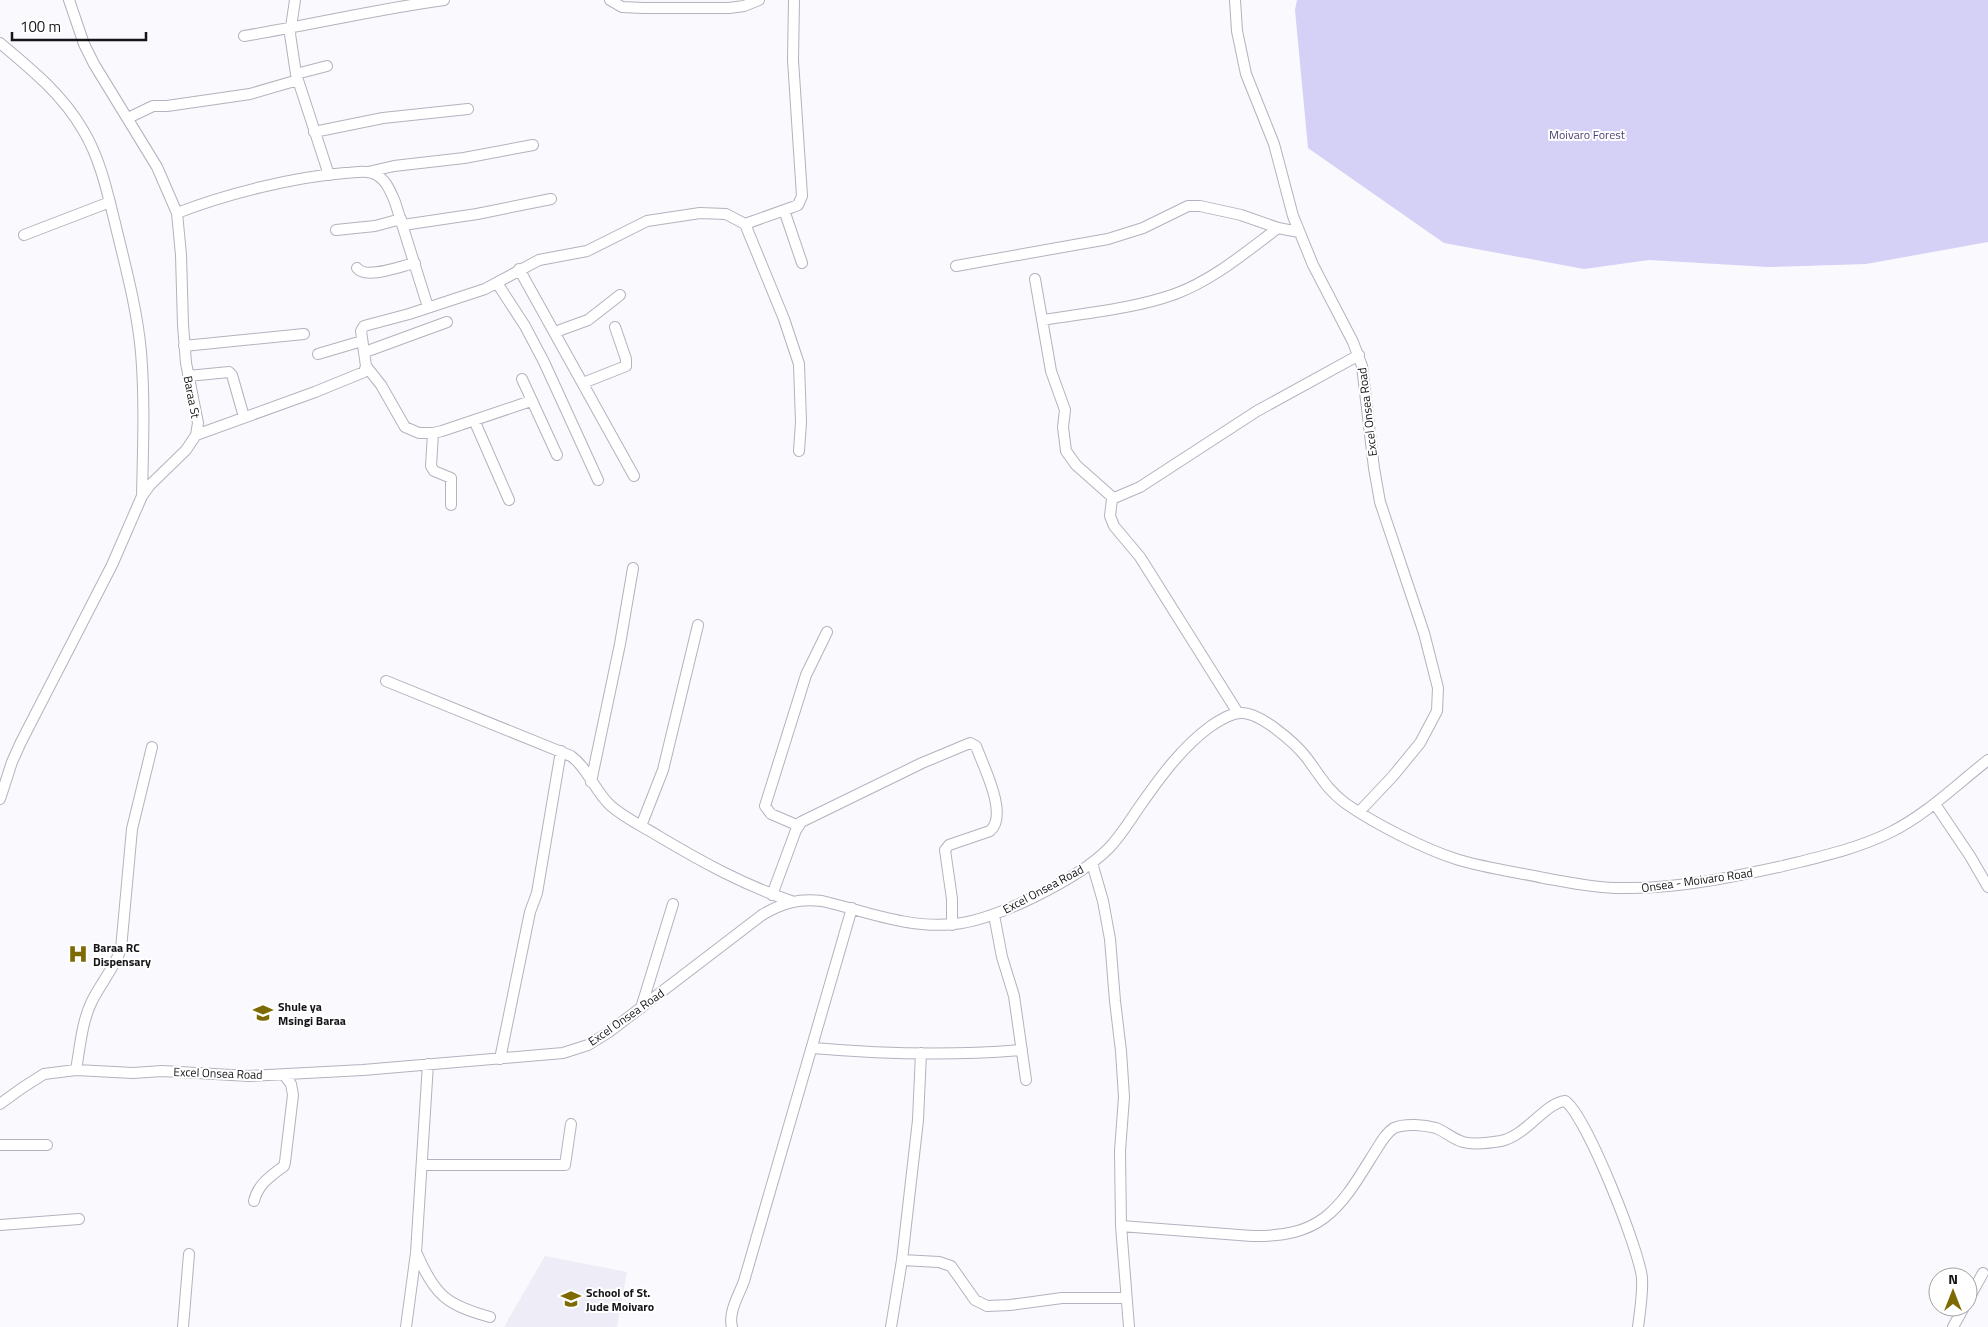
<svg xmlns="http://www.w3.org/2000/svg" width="1988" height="1327" font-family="'Titillium Web',sans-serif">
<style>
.built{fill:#edecf7}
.green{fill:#d5d0f5}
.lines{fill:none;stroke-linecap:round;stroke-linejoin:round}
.street-casing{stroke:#b4b2be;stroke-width:12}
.street{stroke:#fff;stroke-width:10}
.labels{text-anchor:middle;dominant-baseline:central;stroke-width:4;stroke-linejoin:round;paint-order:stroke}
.park-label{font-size:12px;fill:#4f4476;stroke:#fff}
.street-label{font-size:12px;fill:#151418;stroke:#fff}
.poi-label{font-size:12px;font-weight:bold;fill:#151418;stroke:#fff;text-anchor:start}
</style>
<rect width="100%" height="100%" fill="#f9f9fe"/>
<path class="built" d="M545,1256L627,1272L617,1327H504Z"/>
<path class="green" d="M1297,0H1988V242L1866,264L1768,267L1649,260L1584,269L1444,243L1308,148L1295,10Z"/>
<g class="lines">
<defs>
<path id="street" d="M295,0L290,34L296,74L329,175
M610,0L622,7L643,8H729L744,6L759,0
M1235,0L1237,31L1246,74L1274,144L1293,216L1313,265L1353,342L1362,366L1374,468L1380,502L1424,633L1438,688L1437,711L1420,743L1393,776L1359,812
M244,36C311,25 377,9 444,0
M0,43C31,69 62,94 83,130C100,158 107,191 115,223C125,265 137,308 141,352C145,400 143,448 142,496
M296,74L327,66
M128,118L153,106H167L250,94L298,80
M314,132L383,118L468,109
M368,172L394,166L464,158L533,145
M784,210L802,263
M177,213C226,194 293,177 345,173C353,173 364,170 372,173C385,177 390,190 395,202L428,307
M745,224L793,207L798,205L802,196L793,60L794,0
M403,225L477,214L551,199
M336,230L375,226L401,219
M24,235L110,202
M956,266L1108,239L1143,228L1188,206H1200L1241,215L1278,228L1299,232
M357,268C366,280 401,266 415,263
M519,269L634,476
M1035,279L1051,371L1065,410L1063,427L1066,451L1076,465L1111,496L1112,499L1110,516L1114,526L1140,557L1238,713
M497,283L525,326L544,362L598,480
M1043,320C1086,313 1133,309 1175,294C1213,280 1246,252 1278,228
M555,332L588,320L620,295
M184,346L304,334
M365,352L447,322
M318,354L362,341
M366,366L381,385L405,427L419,433H433L442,431L531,401
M188,376L229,372L232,375L244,417
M522,379L557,455
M583,383L626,366V359L615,327
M474,420L509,500
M433,433L431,466L434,471L451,478V505
M196,435L315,392L364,372L366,366L361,331L364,326L409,314L485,289L539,260L587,251L647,221L700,213L726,214L745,224L784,319L799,364L801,422L799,451
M1112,499L1140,487L1257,411L1359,355
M386,681L571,756C588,768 595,792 611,806C626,819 644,827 660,837C702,862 744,885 791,901
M591,782L620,644L633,568
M0,799L12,762L21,742L112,565L142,496L150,485L186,450L196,435L198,423L186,363L183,325L181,255L177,213L157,167L94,64L84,44L69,0
M1935,804L1970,856L1988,887
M641,826L663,770L698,625
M799,826L771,814L765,806L806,675L827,632
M1092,863L1103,901L1110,939L1115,1001L1121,1051L1124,1097L1120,1151L1121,1226L1129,1327
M772,895L796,830L801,822L922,763L970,743L976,746C983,766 1009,815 990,831L949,845L945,850L952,899V925
M994,915L1002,957L1014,996L1026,1080
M641,1008L673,904
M813,1048C882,1054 952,1056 1022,1050
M500,1059L530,912L537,893L561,751
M76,1070C80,1047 82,1021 92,1001C101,983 114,968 121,949L132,829L152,747
M0,1104L22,1088L44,1074L76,1070L133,1073L162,1071L249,1076L363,1070L563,1053L588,1045L609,1032L762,915C782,903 799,898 822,901C865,911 909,929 954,924C996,920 1078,879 1108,849C1121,836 1130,820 1140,806C1161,776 1182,747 1211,726C1220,720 1231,713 1241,713C1260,712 1295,743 1306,757C1319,774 1327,790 1345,803C1373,823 1426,850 1459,860C1486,868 1516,872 1544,878C1572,883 1601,889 1630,888C1681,888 1733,877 1783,866C1819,857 1857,849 1891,832C1927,814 1956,785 1988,760
M0,1145H47
M422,1165H565L571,1124
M254,1201C258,1184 271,1176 284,1166L285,1162L293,1095L291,1084L284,1075
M0,1225L79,1219
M1121,1226L1252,1236C1320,1237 1338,1212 1371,1158C1378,1148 1384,1134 1394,1128C1405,1123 1425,1125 1436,1128C1446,1132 1453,1139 1463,1142C1474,1145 1489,1143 1501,1141C1526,1136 1545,1103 1565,1101C1586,1115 1639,1249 1642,1278C1643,1294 1640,1311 1638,1327
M417,1254C435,1296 447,1305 490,1317
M902,1260L939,1262L951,1266L975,1300L987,1306L1010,1305L1062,1298H1125
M1968,1300L1983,1273
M183,1327L189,1254
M406,1327L416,1253L428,1064
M732,1327C728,1312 739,1295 744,1281L852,908
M891,1327L902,1260L918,1120L921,1053
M1953,1327L1964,1307"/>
</defs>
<use href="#street" class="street-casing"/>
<use href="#street" class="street"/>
</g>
<defs>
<symbol id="hospital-bare" viewBox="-9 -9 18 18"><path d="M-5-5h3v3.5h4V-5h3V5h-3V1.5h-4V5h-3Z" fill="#7d6a02" stroke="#fff" stroke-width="2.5" paint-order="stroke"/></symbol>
<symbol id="school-bare" viewBox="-9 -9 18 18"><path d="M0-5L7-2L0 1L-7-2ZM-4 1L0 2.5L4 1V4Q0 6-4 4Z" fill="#7d6a02" stroke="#fff" stroke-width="2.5" paint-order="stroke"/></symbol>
</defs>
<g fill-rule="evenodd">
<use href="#hospital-bare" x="64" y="940" width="28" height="28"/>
<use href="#school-bare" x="249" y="999" width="28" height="28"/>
<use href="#school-bare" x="557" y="1285" width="28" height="28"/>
</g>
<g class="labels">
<g class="park-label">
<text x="1587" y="134">Moivaro Forest</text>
</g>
<g class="street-label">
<text transform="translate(192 397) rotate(79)">Baraa St</text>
<text transform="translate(1367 412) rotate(-97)">Excel Onsea Road</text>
<text transform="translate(1697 880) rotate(-8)">Onsea - Moivaro Road</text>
<text transform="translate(1043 889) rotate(-28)">Excel Onsea Road</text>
<text transform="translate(626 1017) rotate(-35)">Excel Onsea Road</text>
<text transform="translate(218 1073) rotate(2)">Excel Onsea Road</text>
</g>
<g class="poi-label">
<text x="93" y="947">Baraa RC<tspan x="93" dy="14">Dispensary</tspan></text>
<text x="278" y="1006">Shule ya<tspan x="278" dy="14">Msingi Baraa</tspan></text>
<text x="586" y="1292">School of St.<tspan x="586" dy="14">Jude Moivaro</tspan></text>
</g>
</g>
<g transform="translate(1953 1292)"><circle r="24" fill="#ffffff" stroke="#a1a1a3"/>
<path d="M0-4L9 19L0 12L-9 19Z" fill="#7d6a02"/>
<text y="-8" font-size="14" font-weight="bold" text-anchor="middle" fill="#151418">N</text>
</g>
<path d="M12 32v8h134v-8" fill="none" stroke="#151418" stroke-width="2.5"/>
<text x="20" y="32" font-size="15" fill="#151418" stroke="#ffffff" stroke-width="4" paint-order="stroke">100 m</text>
</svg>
